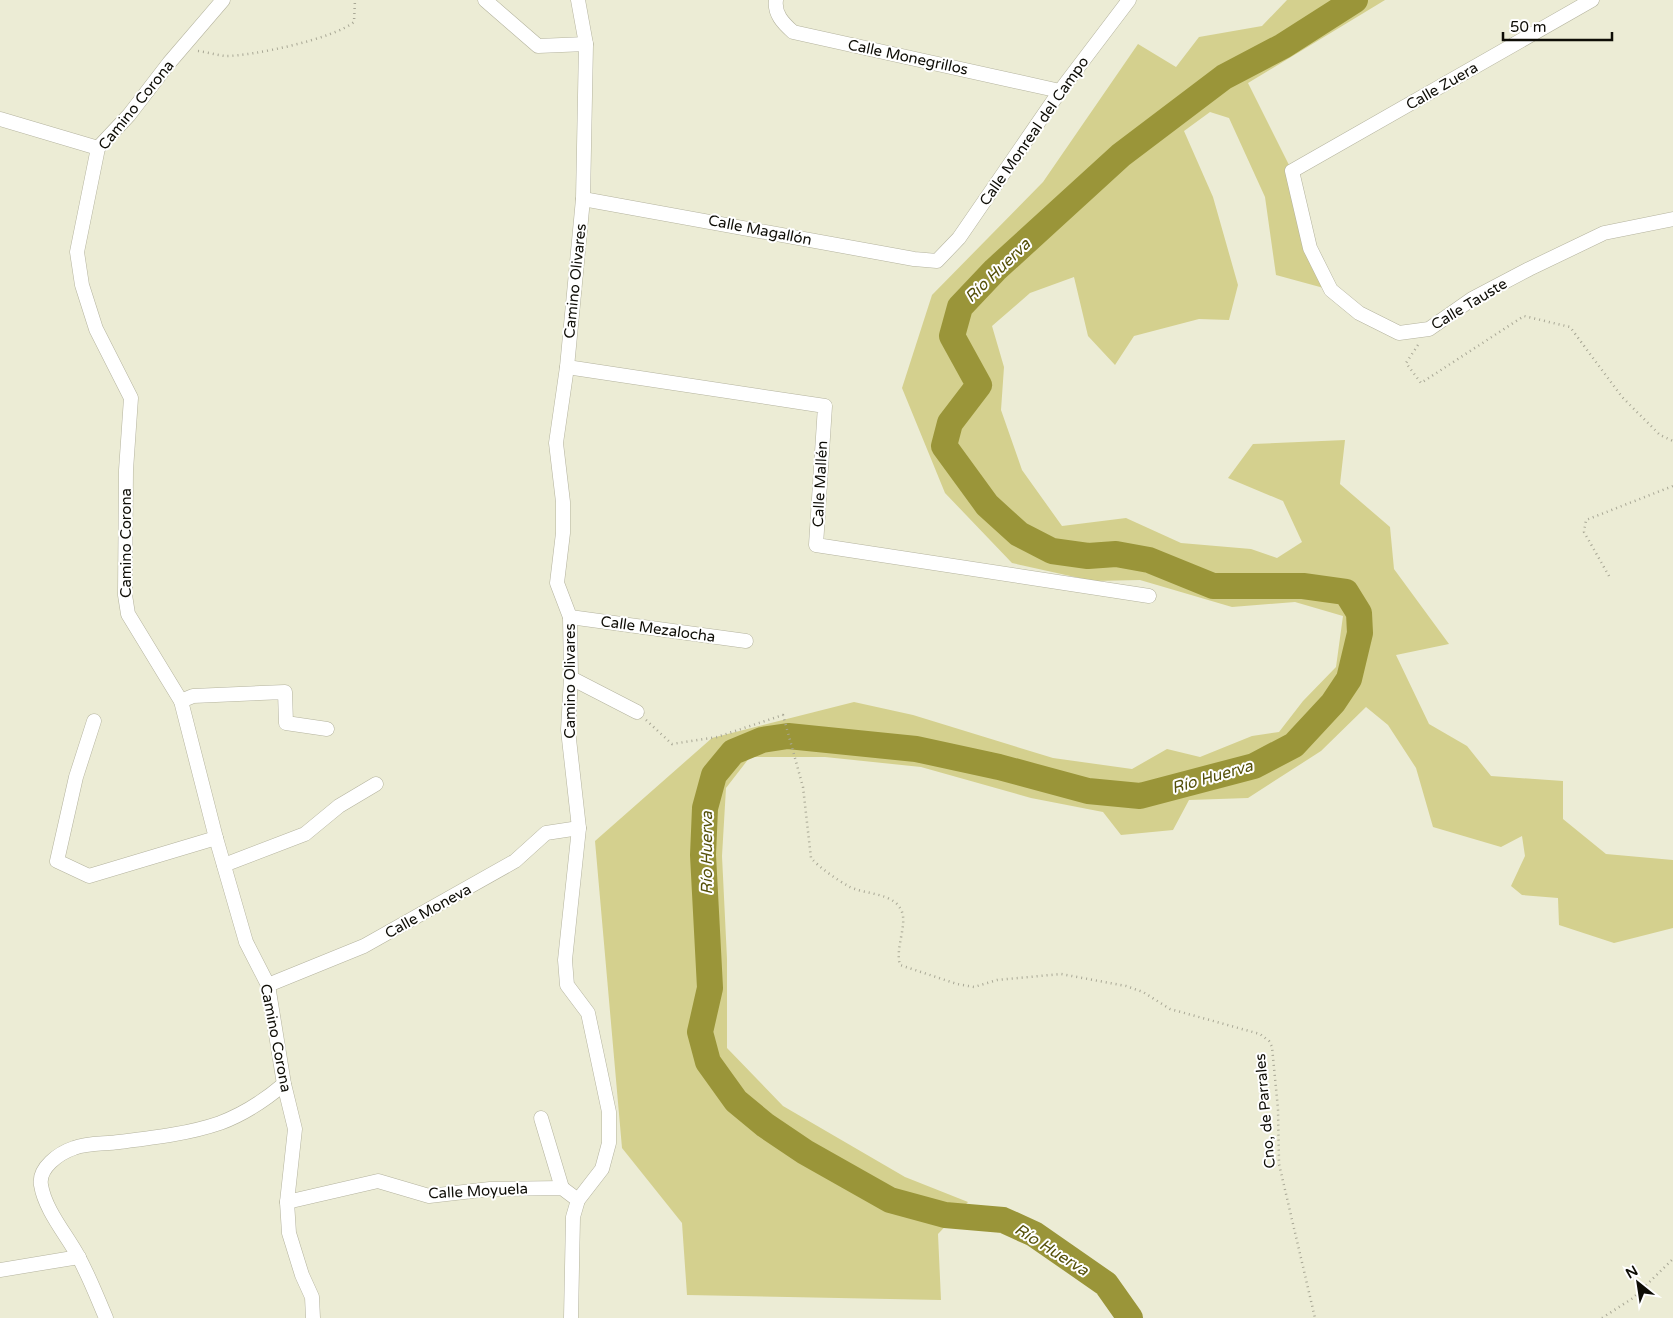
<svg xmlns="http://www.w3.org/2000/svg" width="1673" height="1318" font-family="'Varela Round',sans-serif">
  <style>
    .green { fill: #d4d08e }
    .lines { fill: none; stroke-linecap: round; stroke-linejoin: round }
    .river { stroke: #9a9539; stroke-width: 26 }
    .street-casing { stroke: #b4b39e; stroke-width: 15 }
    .path { stroke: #a8a795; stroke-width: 2.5; stroke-dasharray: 1 4; stroke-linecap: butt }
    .street { stroke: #fff; stroke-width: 14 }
    .labels { text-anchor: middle; stroke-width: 4; stroke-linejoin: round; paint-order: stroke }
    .street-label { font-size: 15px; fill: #0e0d06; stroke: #fff }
    .water-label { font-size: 16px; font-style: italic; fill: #555009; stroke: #fff }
  </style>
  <rect width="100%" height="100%" fill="#ececd5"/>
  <polygon class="green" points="1287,0 1385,0 1248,83 1292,171 1310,248 1331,290 1276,275 1265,197 1229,118 1210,112 1184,131 1213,197 1238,285 1229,320 1199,319 1134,336 1115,365 1088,336 1074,277 1030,293 992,326 1004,367 1001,410 1022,470 1062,526 1126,518 1181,543 1251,549 1277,558 1302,542 1283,501 1228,478 1253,444 1345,440 1340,484 1390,527 1394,569 1449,644 1396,655 1429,724 1467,746 1491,776 1563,781 1563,819 1606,854 1673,860 1673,928 1614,943 1559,925 1558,898 1522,895 1511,886 1525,856 1522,836 1501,847 1433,827 1416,768 1388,725 1366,707 1321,751 1248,798 1189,800 1173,830 1121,835 1103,812 1031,798 921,767 825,757 750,757 726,788 722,856 727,959 727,1048 783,1106 905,1177 968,1202 938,1234 941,1300 687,1295 682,1223 622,1148 595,841 712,738 854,702 913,715 1053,758 1132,769 1167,749 1200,757 1252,736 1279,732 1303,701 1336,667 1343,616 1295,602 1232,607 1140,580 1093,581 1012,563 945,493 902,388 932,295 1043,182 1138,44 1176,67 1199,37 1262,26"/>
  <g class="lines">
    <polyline class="river" points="1130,1318 1106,1284 1034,1234 1003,1220 945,1215 890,1200 805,1152 765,1125 736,1101 708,1062 700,1032 710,988 703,855 705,808 714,775 733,752 762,740 788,736 916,749 999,767 1088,791 1140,796 1254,766 1294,745 1333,703 1349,679 1360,633 1359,613 1346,592 1303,586 1213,586 1149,560 1116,554 1088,556 1052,551 1019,534 987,505 944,446 950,423 979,385 952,336 960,307 995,270 1121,155 1224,77 1283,46 1355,0"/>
    <defs>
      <g id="street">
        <polyline points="223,0 169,63 129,115 98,148 77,252 82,285 96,329 131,398 126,470 125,595 128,614 181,701 216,838 246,942 268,985 284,1084 295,1129 287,1202 289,1233 302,1275 312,1297 313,1318"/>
        <polyline points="485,0 538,46 586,44"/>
        <path d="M 776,0 C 774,14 783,23 793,32 L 1060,91"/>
        <polyline points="1592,0 1292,171 1310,248 1331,290 1359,313 1399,333 1429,329 1472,299 1529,269 1604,233 1673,219"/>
        <polyline points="0,119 98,148"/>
        <polyline points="583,199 914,259 937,261 959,238 1060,91 1129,0"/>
        <polyline points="567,367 825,406 816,545 1149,596"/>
        <polyline points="570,617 746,641"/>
        <polyline points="571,678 637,712"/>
        <polyline points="181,701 193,696 285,692 286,723 327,729"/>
        <polyline points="94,721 76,777 57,861 89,876 216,838"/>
        <polyline points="224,865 305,834 339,806 376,784"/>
        <polyline points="268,985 364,946 515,861 546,833 579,828"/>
        <polyline points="541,1118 562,1188"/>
        <polyline points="287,1202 378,1181 429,1196 490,1189 562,1188 578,1200"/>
        <polyline points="0,1270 79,1257"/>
        <path d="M 106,1318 C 97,1297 89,1276 78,1256 C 66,1234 45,1210 41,1185 C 38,1168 59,1153 74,1148 C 87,1143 105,1144 119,1142 C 152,1138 188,1134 220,1123 C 244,1114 264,1101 284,1084"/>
        <polyline points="571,1318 573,1217 578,1200 602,1169 609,1143 609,1112 588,1013 567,985 565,960 579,828 568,730 571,678 570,617 557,583 563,533 563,502 556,443 567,367 583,199 586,44 578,0"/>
      </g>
    </defs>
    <use href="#street" class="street-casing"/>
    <g class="path">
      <path d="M 198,51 C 207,52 216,55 225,56 C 253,56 333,39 354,22 L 355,0"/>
      <polyline points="1418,345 1406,363 1421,383 1524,316 1570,327 1622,397 1660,435 1673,441"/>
      <polyline points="1609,576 1584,532 1586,520 1673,486"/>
      <path d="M 646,720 L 672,744 L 717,737 L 783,715 L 803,787 L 811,858 C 820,868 836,879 848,886 C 864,895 895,892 902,912 C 907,926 895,948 900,965 L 957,984 L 974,987 L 997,980 L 1061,974 L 1126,986 L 1143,992 L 1170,1009 L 1260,1034 L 1269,1041 L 1272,1047 L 1278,1109 L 1279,1164 L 1315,1318"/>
      <polyline points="1602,1318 1633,1298 1673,1259"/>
    </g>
    <use href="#street" class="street"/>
  </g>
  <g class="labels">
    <g class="street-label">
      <text transform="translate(908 57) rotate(12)" y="5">Calle Monegrillos</text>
      <text transform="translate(1442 86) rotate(-30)" y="5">Calle Zuera</text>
      <text transform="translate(136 105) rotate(-51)" y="5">Camino Corona</text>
      <text transform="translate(1034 131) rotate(-55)" y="5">Calle Monreal del Campo</text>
      <text transform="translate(760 230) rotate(11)" y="5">Calle Magallón</text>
      <text transform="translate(575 281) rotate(-84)" y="5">Camino Olivares</text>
      <text transform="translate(1469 304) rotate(-31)" y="5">Calle Tauste</text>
      <text transform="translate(820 484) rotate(-87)" y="5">Calle Mallén</text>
      <text transform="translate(126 543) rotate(-90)" y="5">Camino Corona</text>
      <text transform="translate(658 629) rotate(8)" y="5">Calle Mezalocha</text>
      <text transform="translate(570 681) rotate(-90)" y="5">Camino Olivares</text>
      <text transform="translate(428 911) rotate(-29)" y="5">Calle Moneva</text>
      <text transform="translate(276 1038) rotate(79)" y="5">Camino Corona</text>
      <text transform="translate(1265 1111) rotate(-95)" y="5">Cno, de Parrales</text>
      <text transform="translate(478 1191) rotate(-3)" y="5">Calle Moyuela</text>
    </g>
    <g class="water-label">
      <text transform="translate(997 270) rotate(-44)" y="6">Río Huerva</text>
      <text transform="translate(1212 776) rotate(-16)" y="6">Río Huerva</text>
      <text transform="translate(706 853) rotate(-90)" y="6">Río Huerva</text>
      <text transform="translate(1052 1249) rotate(32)" y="6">Río Huerva</text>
    </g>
  </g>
  <g transform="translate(1638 1283) rotate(330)" stroke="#ffffff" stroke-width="4" paint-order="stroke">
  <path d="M0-4L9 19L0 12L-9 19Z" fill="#0e0d06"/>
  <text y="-8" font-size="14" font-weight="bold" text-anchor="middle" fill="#0e0d06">N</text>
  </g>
  <path d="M1503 32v8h109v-8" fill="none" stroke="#0e0d06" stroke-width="2.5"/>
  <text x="1510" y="32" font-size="15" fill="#0e0d06" stroke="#ffffff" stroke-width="4" paint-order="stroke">50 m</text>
</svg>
